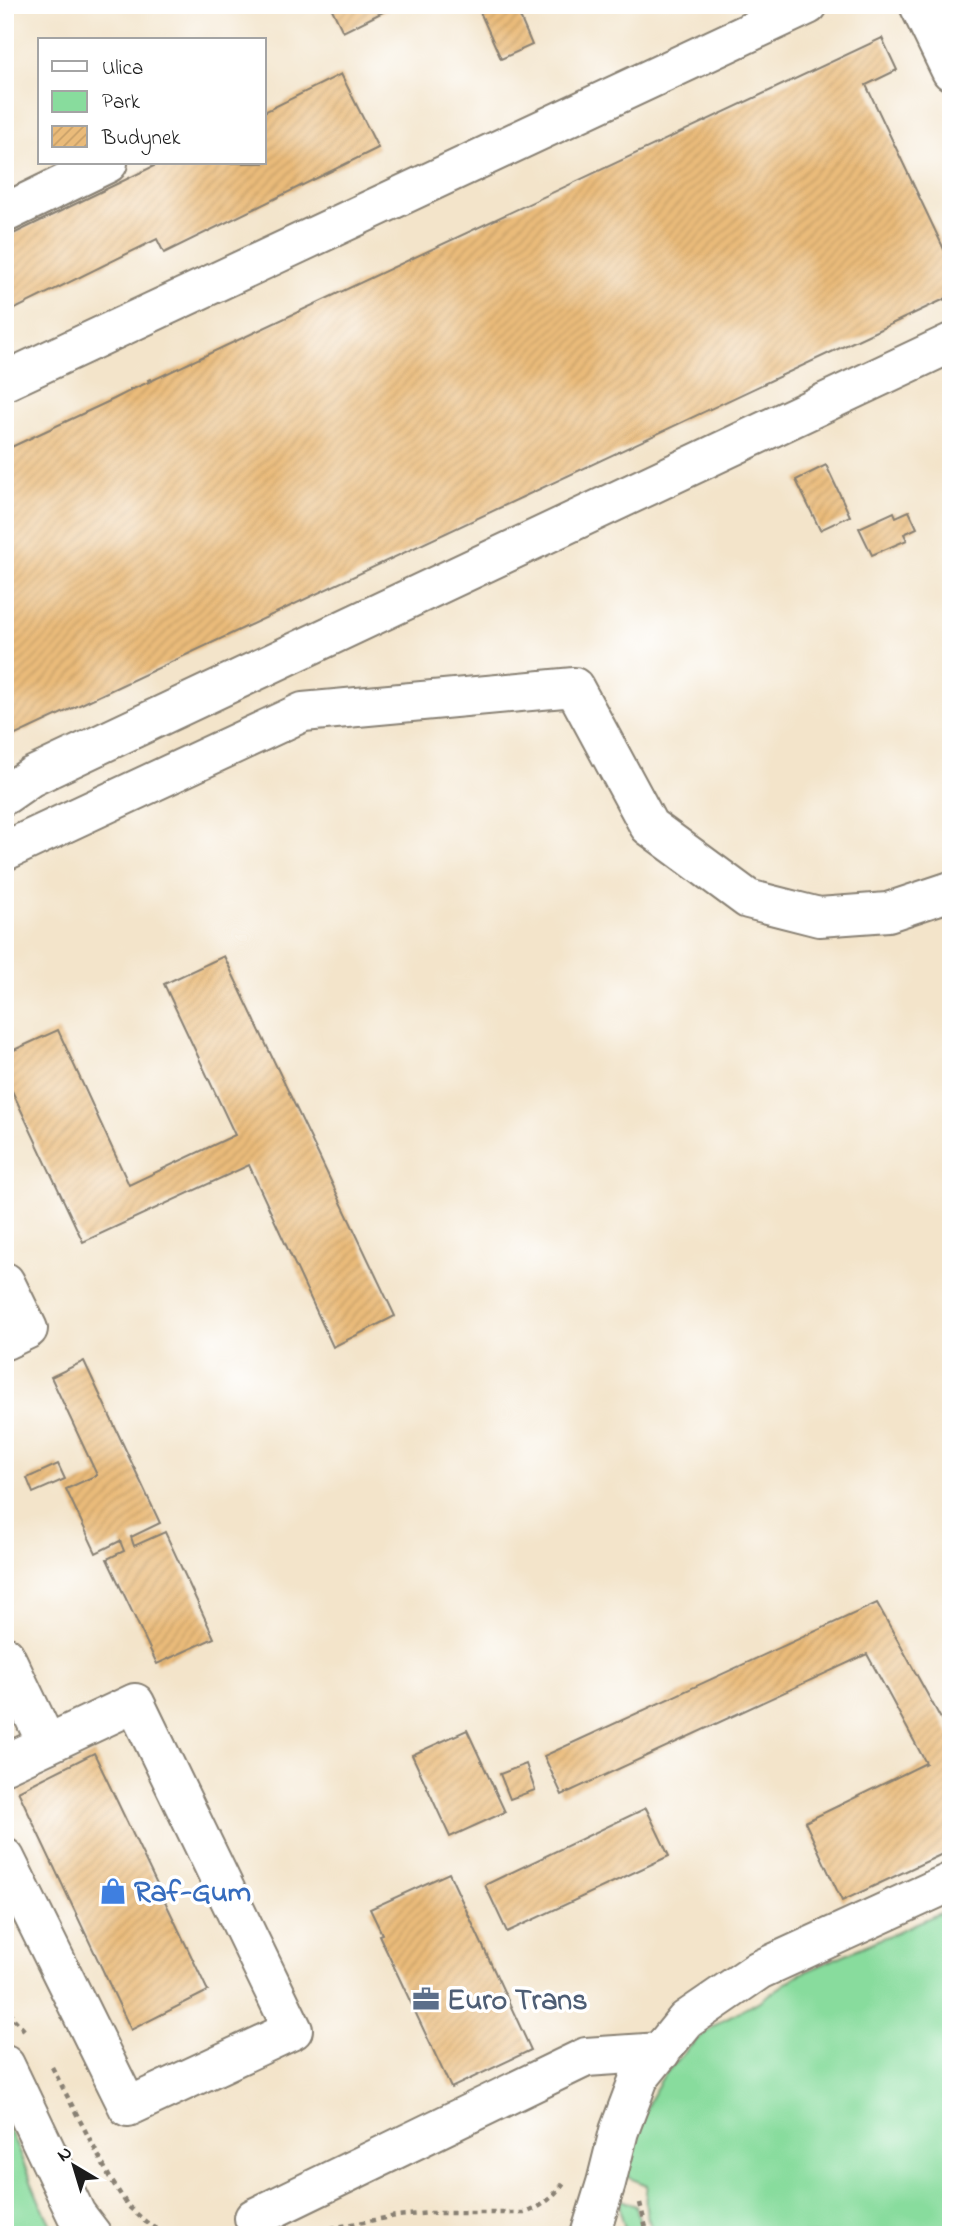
<svg xmlns="http://www.w3.org/2000/svg" width="956" height="2240" font-family="'Indie Flower',sans-serif">
  <style>
    .green { fill: #88dc9d; stroke: #527c5c; stroke-width: 2 }
    .building { fill: url(#building-hatch) }
    .lines { fill: none; stroke-linecap: round; stroke-linejoin: round }
    .minor-casing { stroke: #888073; stroke-width: 42 }
    .path { stroke: #888073; stroke-width: 4.5; stroke-dasharray: 5 5; stroke-linecap: butt }
    .minor { stroke: #fff; stroke-width: 38 }
    .labels { text-anchor: middle; stroke-width: 7; stroke-linejoin: round; paint-order: stroke }
    .shop-label { font-size: 30px; font-weight: bold; fill: #366cbe; stroke: #fff; text-anchor: start }
    .service-label { font-size: 30px; font-weight: bold; fill: #4e5e75; stroke: #fff; text-anchor: start }
  </style>
  <defs>
    <pattern id="building-hatch" width="6" height="6" patternUnits="userSpaceOnUse" patternTransform="scale(1.75)"><rect width="6" height="6" fill="#eabb7a"/><path d="M-1 1l2-2M0 6l6-6M5 7l2-2" fill="none" stroke="#c8a069"/></pattern>
  </defs>
  <rect width="100%" height="100%" fill="#fff"/>
  <filter id="ink" filterUnits="userSpaceOnUse"><feTurbulence type="fractalNoise" baseFrequency=".0143" numOctaves="2"/><feDisplacementMap in="SourceGraphic" scale="14" xChannelSelector="R" yChannelSelector="G"/><feConvolveMatrix kernelMatrix="1 2 1 2 8 2 1 2 1" color-interpolation-filters="sRGB"/></filter>
  <filter id="wash" filterUnits="userSpaceOnUse"><feTurbulence type="fractalNoise" baseFrequency=".00686" numOctaves="4" result="noise"/><feDisplacementMap in="SourceGraphic" scale="28" xChannelSelector="R" yChannelSelector="G"/><feGaussianBlur stdDeviation="1.57" result="paint"/><feColorMatrix in="noise" values="0 0 0 0 0 0 0 0 0 0 0 0 0 0 0 0 0 1.4 0 .05"/><feComposite in="paint" operator="in"/></filter>
  <g filter="url(#wash)">
    <rect width="100%" height="100%" fill="#f3e4ca"/>
    <g class="green">
      <path d="M 951,1908 L 951,2235 L 658,2235 C 645,2222 644,2202 647,2185 L 622,2175 L 650,2099 L 664,2075 L 697,2039 L 724,2019 L 760,2001 L 798,1975 Z"/>
      <polygon points="5,2119 40,2203 56,2235 5,2235"/>
      <polygon points="619,2199 636,2206 640,2224 646,2235 627,2235 620,2211"/>
    </g>
    <g id="blocks">
      <g class="building">
        <polygon points="330,5 397,5 343,32"/>
        <polygon points="495,5 515,5 532,45 501,59 480,12"/>
        <polygon points="882,38 897,70 866,85 951,264 951,296 5,740 5,450 114,399 130,391 130,389 133,389 149,382 148,380 150,379 151,381"/>
        <polygon points="341,74 378,148 164,253 157,239 5,314 5,238 160,163 264,163 264,112"/>
        <polygon points="826,465 850,516 820,530 796,480"/>
        <polygon points="909,511 917,528 904,534 907,540 872,555 859,528 894,512 896,517"/>
        <polygon points="224,956 395,1316 333,1347 249,1165 83,1242 5,1076 5,1054 58,1030 129,1185 235,1135 164,984"/>
        <polygon points="84,1361 160,1523 131,1537 134,1546 165,1532 214,1638 157,1664 107,1559 124,1551 120,1541 96,1553 66,1489 97,1475 51,1377"/>
        <polygon points="58,1464 65,1479 33,1493 27,1478"/>
        <polygon points="877,1603 951,1737 951,1850 842,1901 805,1822 926,1763 867,1654 562,1795 544,1756"/>
        <polygon points="467,1730 505,1812 450,1837 412,1755"/>
        <polygon points="94,1753 208,1991 131,2030 18,1791"/>
        <polygon points="526,1764 535,1790 510,1799 500,1774"/>
        <polygon points="646,1808 669,1856 507,1932 485,1885"/>
        <polygon points="449,1873 531,2050 451,2088 379,1935 382,1934 370,1909"/>
      </g>
    </g>
  </g>
  <g filter="url(#ink)">
    <use href="#blocks" fill-opacity="0" stroke="#888073" stroke-width="2"/>
    <g class="lines">
      <defs>
        <g id="minor">
          <polyline points="919,5 951,71"/>
          <polyline points="5,213 108,163"/>
          <polyline points="5,381 808,5"/>
          <polyline points="5,795 31,777 951,343"/>
          <polyline points="5,851 303,712 574,687 649,826 748,899 819,917 888,912 951,891"/>
          <polyline points="5,1282 28,1329 5,1340"/>
          <polyline points="5,1656 47,1744"/>
          <polyline points="5,1764 135,1703 293,2030 128,2107 5,1858"/>
          <polyline points="5,2065 76,2214 92,2235"/>
          <polyline points="254,2218 586,2057 661,2052"/>
          <polyline points="590,2235 606,2183 619,2131 639,2078 686,2020 759,1970 951,1882"/>
        </g>
      </defs>
      <use href="#minor" class="minor-casing"/>
      <g class="path">
        <polyline points="5,2001 14,2019 26,2032"/>
        <polyline points="52,2067 110,2178 128,2206 146,2222 169,2235"/>
        <polyline points="640,2203 646,2228 652,2235"/>
        <path d="M 321,2230 L 396,2216 L 431,2213 L 524,2213 C 543,2207 553,2197 565,2181"/>
      </g>
      <use href="#minor" class="minor"/>
    </g>
  </g>
  <defs>
    <symbol id="shop-bare" viewBox="-9 -9 18 18"><path d="M-5-2.5h2.3a2.7 3.5 0 0 1 5.4 0H5L5.5 6h-11ZM-1.5-2.5h3a1.5 2.3 0 0 0-3 0Z" fill="#3f7fe0" stroke="#fff" stroke-width="2.5" paint-order="stroke"/></symbol>
    <symbol id="office-bare" viewBox="-9 -9 18 18"><path d="M-6-3h4V-5.5h4V-3h4V5H-6ZM-1-4.5V-3h2v-1.5ZM-6 0V1H6V0Z" fill="#5c6f8a" stroke="#fff" stroke-width="2.5" paint-order="stroke"/></symbol>
  </defs>
  <g fill-rule="evenodd">
    <use href="#shop-bare" x="94" y="1872" width="38" height="38"/>
    <use href="#office-bare" x="407" y="1980" width="38" height="38"/>
  </g>
  <g class="labels">
    <g class="shop-label">
      <text x="134" y="1901">Raf-Gum</text>
    </g>
    <g class="service-label">
      <text x="447" y="2009">Euro Trans</text>
    </g>
  </g>
  <rect width="956" height="2240" fill="none" stroke="#fff" stroke-width="28"/>
  <rect x="38" y="38" width="228" height="126" fill="#ffffff" stroke="#a4a4a4" stroke-width="2"/>
  <rect x="52" y="61" width="35" height="10" fill="#ffffff" stroke="#a4a4a4" stroke-width="2"/>
  <text x="102" y="74" font-size="21" fill="#1c1c1c">Ulica</text>
  <rect x="52" y="91" width="35" height="21" fill="#88dc9d" stroke="#a4a4a4" stroke-width="2"/>
  <text x="102" y="108" font-size="21" fill="#1c1c1c">Park</text>
  <rect x="52" y="126" width="35" height="21" fill="url(#building-hatch)" stroke="#a4a4a4" stroke-width="2"/>
  <text x="102" y="144" font-size="21" fill="#1c1c1c">Budynek</text>
  <g transform="translate(74 2166) rotate(322)" stroke="#ffffff" stroke-width="5" paint-order="stroke">
  <path d="M0-5L12 26L0 18L-12 26Z" fill="#1c1c1c"/>
  <text y="-10" font-size="19" font-weight="bold" text-anchor="middle" fill="#1c1c1c">N</text>
  </g>
</svg>
